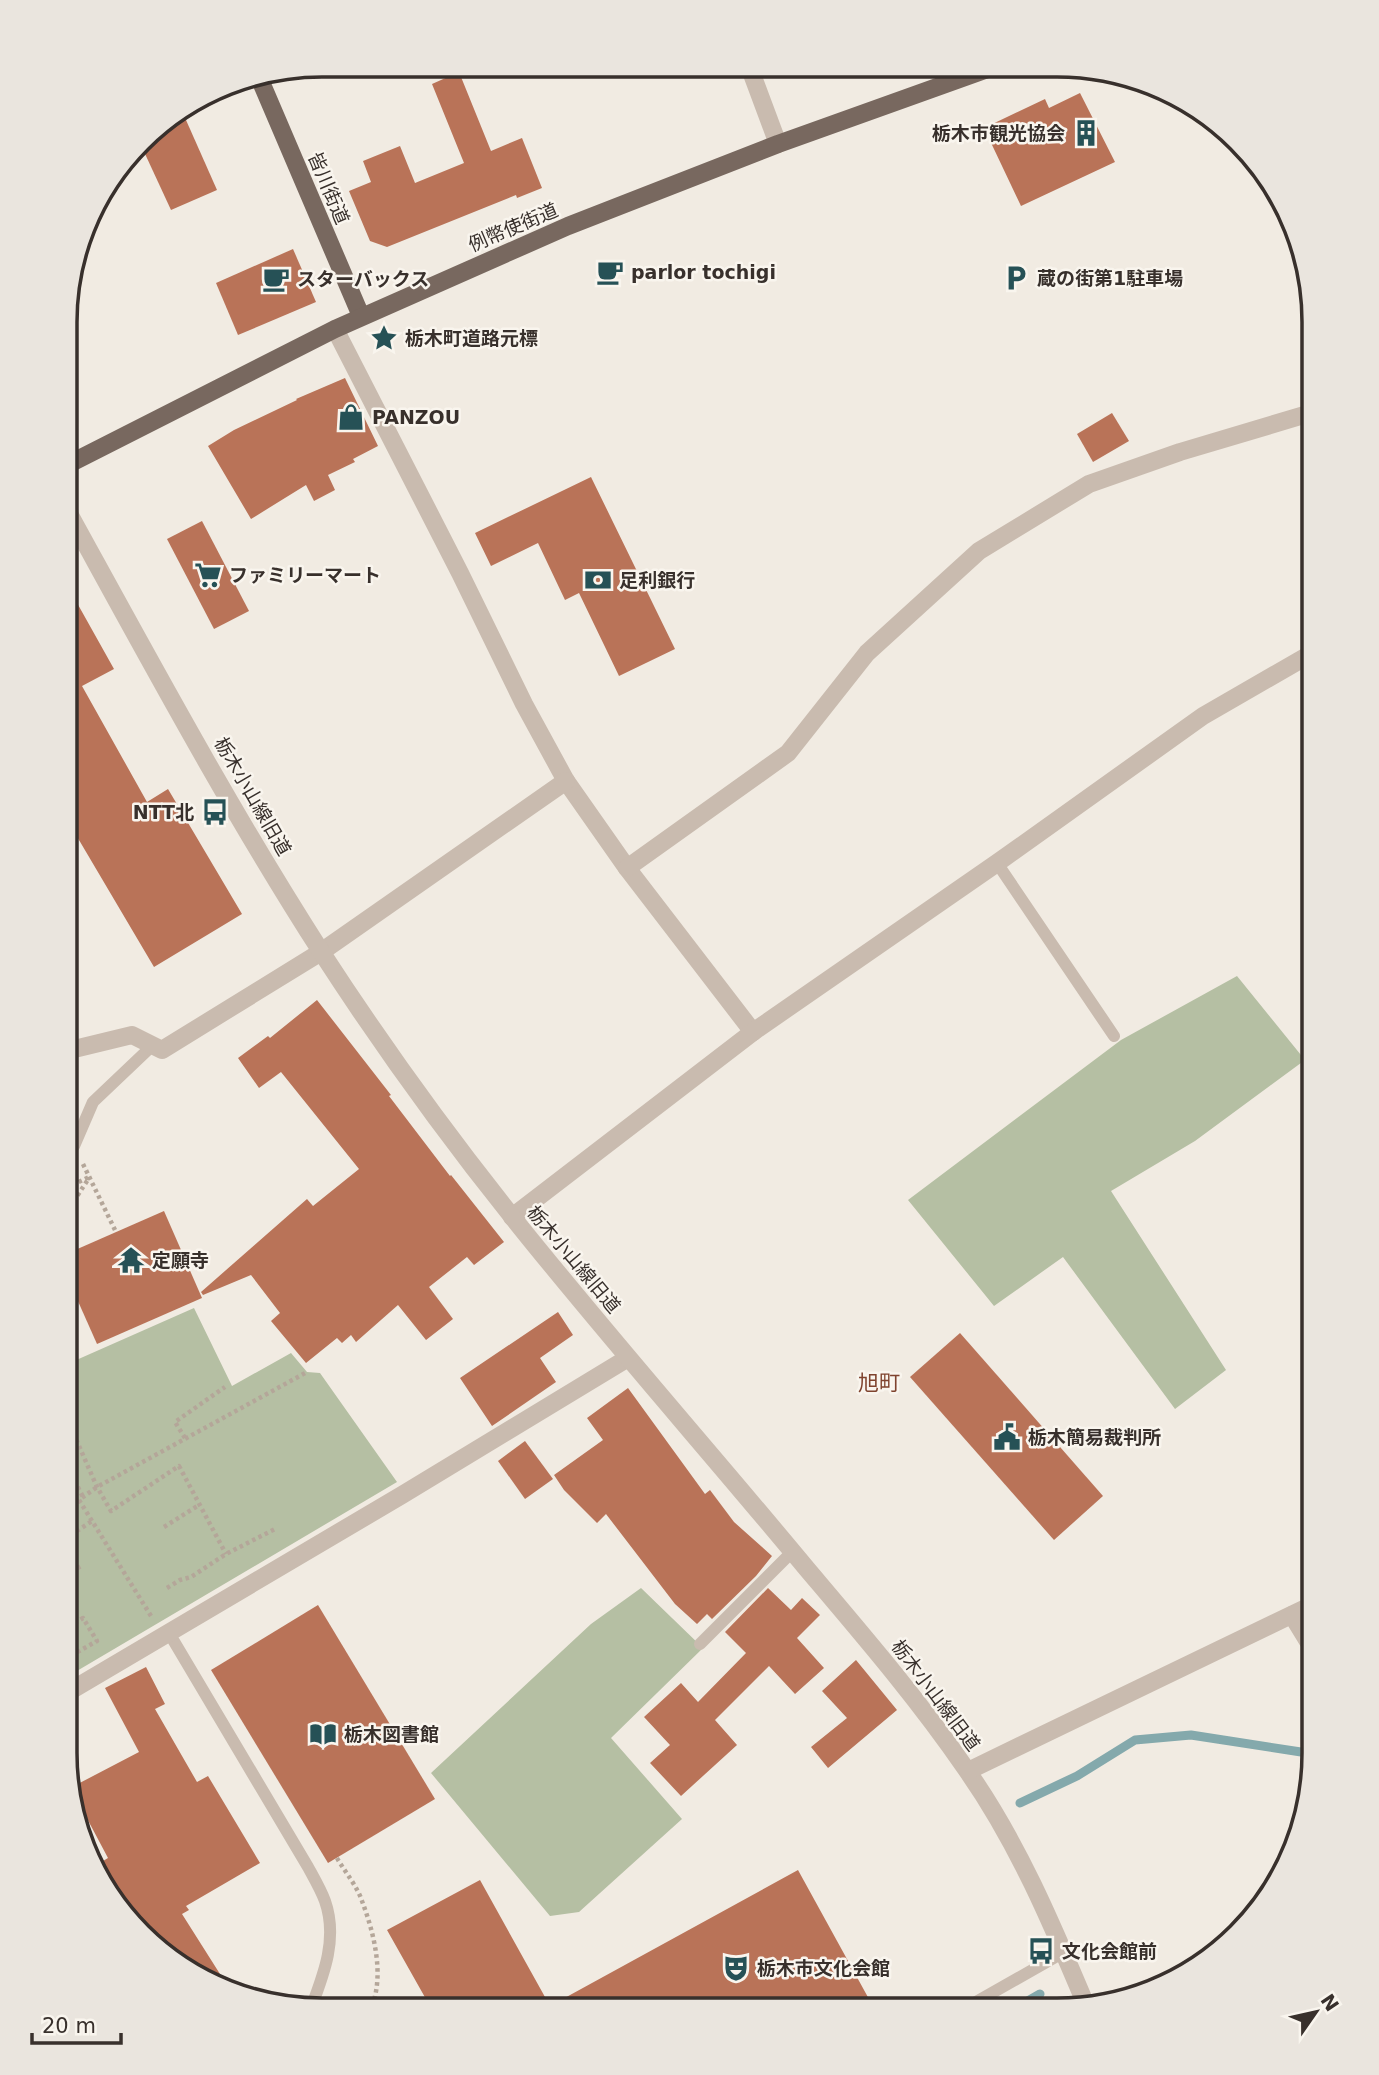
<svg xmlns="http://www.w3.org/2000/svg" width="1379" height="2075" font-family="'DejaVu Sans','Noto Sans JP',sans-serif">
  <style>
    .green { fill: #b5bfa3 }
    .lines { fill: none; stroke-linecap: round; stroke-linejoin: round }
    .stream { stroke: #84a9ac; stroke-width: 9 }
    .building { fill: #b97358 }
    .path { stroke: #b4a699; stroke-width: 4.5; stroke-dasharray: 3.5 3.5; stroke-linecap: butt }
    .service { stroke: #c9bbaf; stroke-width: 12 }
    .minor { stroke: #c9bbaf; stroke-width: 18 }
    .tertiary { stroke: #c9bbaf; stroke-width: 18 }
    .primary { stroke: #78685f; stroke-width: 18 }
    .labels { text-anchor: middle; stroke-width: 5; stroke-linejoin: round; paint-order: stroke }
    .poi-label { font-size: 19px; font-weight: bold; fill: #38302c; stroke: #f9f5ee; text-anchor: start }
    .street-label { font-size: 19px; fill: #38302c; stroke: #f9f5ee }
    .neighbourhood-label { font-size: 21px; fill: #7f432e; stroke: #f9f5ee }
    .rim { fill: none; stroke: #38302c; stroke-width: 3.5 }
  </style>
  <rect width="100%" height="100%" fill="#f1ebe2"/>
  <g class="green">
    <polygon points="1237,976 1305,1060 1195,1141 1111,1191 1226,1370 1175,1409 1063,1257 994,1306 908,1200 1121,1040"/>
    <polygon points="194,1308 232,1386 291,1353 307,1372 320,1373 397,1482 65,1678 65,1365"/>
    <polygon points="641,1588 703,1648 611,1738 682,1819 579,1912 550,1916 431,1773 591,1624"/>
  </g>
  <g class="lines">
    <g class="stream">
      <polyline points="1020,1803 1077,1776 1135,1740 1191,1735 1314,1754"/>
      <polyline points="1012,2010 1040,1994"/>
    </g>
  </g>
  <g class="building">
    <polygon points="459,72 491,151 522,138 542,188 517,198 516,195 387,247 370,241 349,191 371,182 363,161 400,146 415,183 464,163 432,84"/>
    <polygon points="1080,93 1115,162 1021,206 984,128 1045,99 1049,108"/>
    <polygon points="182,111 217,190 171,210 140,143 153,128"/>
    <polygon points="293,249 316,302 238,335 216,283"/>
    <polygon points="345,378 378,446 353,459 355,462 328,475 335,490 314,501 306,485 251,519 208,446 234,430 297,400 296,399"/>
    <polygon points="1112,413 1129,441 1093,462 1077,434"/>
    <polygon points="591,477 675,649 619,676 579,593 565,600 538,543 491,566 475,533"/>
    <polygon points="202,521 249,611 214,629 167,539"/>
    <polygon points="67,585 114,669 82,686 147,802 168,789 242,914 154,967 66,818"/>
    <polygon points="317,1000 391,1095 389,1096 450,1176 451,1175 504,1242 474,1265 467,1257 429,1287 453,1319 426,1340 398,1305 356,1342 351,1335 342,1343 337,1338 306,1363 271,1321 280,1313 251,1275 203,1295 201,1292 307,1199 313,1206 359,1169 281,1072 259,1088 238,1058 268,1036 270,1038"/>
    <polygon points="164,1211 202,1298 97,1344 65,1272 66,1254"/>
    <polygon points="558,1312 573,1335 540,1358 556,1382 492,1426 460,1378"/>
    <polygon points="960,1333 1103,1496 1054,1540 910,1377"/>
    <polygon points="628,1388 705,1494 710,1490 734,1522 772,1556 756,1576 712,1619 707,1614 697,1624 675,1604 606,1514 597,1523 564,1490 554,1475 603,1440 587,1418"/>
    <polygon points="525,1441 553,1479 525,1499 498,1461"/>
    <polygon points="768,1588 791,1610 802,1598 820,1615 797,1638 824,1668 795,1694 769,1666 715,1720 737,1745 681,1796 650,1763 670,1745 644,1717 681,1683 698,1702 746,1653 725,1632"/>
    <polygon points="318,1605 435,1799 328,1863 211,1670"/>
    <polygon points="856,1660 897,1710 828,1768 811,1747 847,1718 822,1691"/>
    <polygon points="146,1667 165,1704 155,1709 197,1782 208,1776 260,1863 186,1906 189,1910 182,1914 232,1993 224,1991 166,1957 136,1912 128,1917 113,1891 109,1893 93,1867 108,1858 73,1792 72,1787 139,1752 105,1688"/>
    <polygon points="798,1870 875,2010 431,2008 387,1930 480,1880 550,2006"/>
  </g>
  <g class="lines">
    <g class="path">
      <polyline points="83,1164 115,1230"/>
      <polyline points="66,1188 89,1177"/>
      <polyline points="66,1213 89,1178"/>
      <polyline points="65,1414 97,1487 111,1511 179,1466 226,1554"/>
      <polyline points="185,1438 175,1422 225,1387"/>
      <polyline points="65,1462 83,1497"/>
      <polyline points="79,1500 151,1616"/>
      <polyline points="65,1510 97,1487 307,1372"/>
      <polyline points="164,1527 199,1505"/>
      <polyline points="65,1539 92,1521"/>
      <polyline points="65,1575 83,1565"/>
      <polyline points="167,1588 180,1580 191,1577 226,1554 275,1529"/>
      <polyline points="65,1659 97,1641 83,1618 65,1629"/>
      <path d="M 337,1858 C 345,1872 357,1886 362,1901 C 374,1933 385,1976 371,2008"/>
    </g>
    <g class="service">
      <polyline points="997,863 1114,1036"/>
      <polyline points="74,1146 93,1102 153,1045"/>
      <path d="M 169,1633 L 308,1867 C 314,1878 321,1890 325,1901 C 338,1938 324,1974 311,2008"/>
      <polyline points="700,1644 793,1551"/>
      <polyline points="962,2010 1064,1952"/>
    </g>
    <g class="minor">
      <polyline points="749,66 778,144"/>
      <polyline points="335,329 460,573 524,704 566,781 627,868 753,1032"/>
      <polyline points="627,868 788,753 867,653 979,551 1089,484 1180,452 1314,412"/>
      <polyline points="66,1051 132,1035 162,1050 321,952 566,781"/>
      <polyline points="512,1217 753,1032 997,863 1203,716 1314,652"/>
      <polyline points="1292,1615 1314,1651"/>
      <polyline points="65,1694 402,1495 628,1358"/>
    </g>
    <g class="tertiary">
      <path d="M 67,510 C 149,659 230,810 322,953 C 381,1044 446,1134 514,1219 C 609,1338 710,1452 807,1569 C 862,1634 918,1699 966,1769 C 1017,1841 1052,1924 1086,2005"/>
      <polyline points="968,1771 1314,1604"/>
    </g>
    <g class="primary">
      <polyline points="258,75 361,316"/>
      <polyline points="67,465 335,329 568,226 778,144 993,67"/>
    </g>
  </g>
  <defs>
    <symbol id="building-bare" viewBox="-9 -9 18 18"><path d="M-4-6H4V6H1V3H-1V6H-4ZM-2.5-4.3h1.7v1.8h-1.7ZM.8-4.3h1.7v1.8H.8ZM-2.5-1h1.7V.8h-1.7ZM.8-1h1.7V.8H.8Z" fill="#265156" stroke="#f9f5ee" stroke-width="2.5" paint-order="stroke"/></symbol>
    <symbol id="cafe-bare" viewBox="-9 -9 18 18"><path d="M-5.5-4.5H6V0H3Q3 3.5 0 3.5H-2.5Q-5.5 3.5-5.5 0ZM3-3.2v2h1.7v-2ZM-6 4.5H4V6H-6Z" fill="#265156" stroke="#f9f5ee" stroke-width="2.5" paint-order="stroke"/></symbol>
    <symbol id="parking-bare" viewBox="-9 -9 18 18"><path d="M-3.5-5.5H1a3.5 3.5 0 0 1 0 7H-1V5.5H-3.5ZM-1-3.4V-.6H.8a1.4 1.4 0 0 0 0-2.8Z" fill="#265156" stroke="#f9f5ee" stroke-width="2.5" paint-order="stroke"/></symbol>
    <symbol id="sight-bare" viewBox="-9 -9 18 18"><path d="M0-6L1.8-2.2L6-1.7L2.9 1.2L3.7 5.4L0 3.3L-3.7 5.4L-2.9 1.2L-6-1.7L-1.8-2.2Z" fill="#265156" stroke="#f9f5ee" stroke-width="2.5" paint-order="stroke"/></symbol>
    <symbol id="shop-bare" viewBox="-9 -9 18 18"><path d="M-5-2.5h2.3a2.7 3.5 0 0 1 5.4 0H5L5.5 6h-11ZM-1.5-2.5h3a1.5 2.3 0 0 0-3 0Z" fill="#265156" stroke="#f9f5ee" stroke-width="2.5" paint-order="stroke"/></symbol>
    <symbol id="supermarket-bare" viewBox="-9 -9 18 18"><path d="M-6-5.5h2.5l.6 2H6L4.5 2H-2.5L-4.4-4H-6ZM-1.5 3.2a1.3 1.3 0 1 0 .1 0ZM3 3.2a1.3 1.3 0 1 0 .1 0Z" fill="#265156" stroke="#f9f5ee" stroke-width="2.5" paint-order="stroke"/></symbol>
    <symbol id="bank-bare" viewBox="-9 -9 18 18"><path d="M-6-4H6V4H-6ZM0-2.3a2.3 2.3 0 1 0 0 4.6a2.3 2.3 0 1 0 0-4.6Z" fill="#265156" stroke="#f9f5ee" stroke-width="2.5" paint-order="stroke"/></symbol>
    <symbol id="bus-bare" viewBox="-9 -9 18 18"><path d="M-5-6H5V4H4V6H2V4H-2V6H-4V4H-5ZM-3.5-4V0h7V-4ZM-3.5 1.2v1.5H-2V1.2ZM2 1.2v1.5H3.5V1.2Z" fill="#265156" stroke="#f9f5ee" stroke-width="2.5" paint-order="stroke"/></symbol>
    <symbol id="temple-bare" viewBox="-9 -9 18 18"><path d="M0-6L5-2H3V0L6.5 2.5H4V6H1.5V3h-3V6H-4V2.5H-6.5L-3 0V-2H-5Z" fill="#265156" stroke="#f9f5ee" stroke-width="2.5" paint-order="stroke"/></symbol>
    <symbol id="civic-bare" viewBox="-9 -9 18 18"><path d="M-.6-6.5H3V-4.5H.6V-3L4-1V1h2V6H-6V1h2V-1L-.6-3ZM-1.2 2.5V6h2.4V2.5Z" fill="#265156" stroke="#f9f5ee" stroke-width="2.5" paint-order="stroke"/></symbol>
    <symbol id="library-bare" viewBox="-9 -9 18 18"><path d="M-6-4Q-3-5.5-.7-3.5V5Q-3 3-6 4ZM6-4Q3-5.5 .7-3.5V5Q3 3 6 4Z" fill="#265156" stroke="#f9f5ee" stroke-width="2.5" paint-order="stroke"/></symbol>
    <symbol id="theatre-bare" viewBox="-9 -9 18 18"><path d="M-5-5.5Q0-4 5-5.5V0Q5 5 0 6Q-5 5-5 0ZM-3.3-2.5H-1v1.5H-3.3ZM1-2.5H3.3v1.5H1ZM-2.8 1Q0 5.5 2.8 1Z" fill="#265156" stroke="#f9f5ee" stroke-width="2.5" paint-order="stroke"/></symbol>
  </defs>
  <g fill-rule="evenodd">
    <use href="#building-bare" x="1067" y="114" width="38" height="38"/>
    <use href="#cafe-bare" x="591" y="253" width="38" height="38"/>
    <use href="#parking-bare" x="997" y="259" width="38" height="38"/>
    <use href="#cafe-bare" x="257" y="260" width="38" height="38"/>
    <use href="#sight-bare" x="365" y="319" width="38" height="38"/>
    <use href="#shop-bare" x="332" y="398" width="38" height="38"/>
    <use href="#supermarket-bare" x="189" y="556" width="38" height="38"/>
    <use href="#bank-bare" x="579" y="561" width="38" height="38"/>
    <use href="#bus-bare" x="196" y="793" width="38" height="38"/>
    <use href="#temple-bare" x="112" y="1241" width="38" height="38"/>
    <use href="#civic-bare" x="988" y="1418" width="38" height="38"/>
    <use href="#library-bare" x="304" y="1715" width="38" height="38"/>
    <use href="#bus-bare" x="1022" y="1932" width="38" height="38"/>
    <use href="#theatre-bare" x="717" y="1949" width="38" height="38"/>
  </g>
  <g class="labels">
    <g class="poi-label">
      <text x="1065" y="140" text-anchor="end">栃木市観光協会</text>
      <text x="631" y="279">parlor tochigi</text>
      <text x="1037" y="285">蔵の街第1駐車場</text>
      <text x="297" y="286">スターバックス</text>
      <text x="405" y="345">栃木町道路元標</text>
      <text x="372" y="424">PANZOU</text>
      <text x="229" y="582">ファミリーマート</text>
      <text x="619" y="587">足利銀行</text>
      <text x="194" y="819" text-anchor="end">NTT北</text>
      <text x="152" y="1267">定願寺</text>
      <text x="1028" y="1444">栃木簡易裁判所</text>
      <text x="344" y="1741">栃木図書館</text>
      <text x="1062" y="1958">文化会館前</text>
      <text x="757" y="1975">栃木市文化会館</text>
    </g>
    <g class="street-label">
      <text transform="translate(329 188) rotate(67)" y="7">皆川街道</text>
      <text transform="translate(513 227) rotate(-23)" y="7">例幣使街道</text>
      <text transform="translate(253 796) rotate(60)" y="7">栃木小山線旧道</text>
      <text transform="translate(574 1259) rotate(50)" y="7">栃木小山線旧道</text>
      <text transform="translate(936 1695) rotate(53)" y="7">栃木小山線旧道</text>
    </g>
    <g class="neighbourhood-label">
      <text x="879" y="1390">旭町</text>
    </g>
  </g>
  <path d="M0 0H1379V2075H0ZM322 77H1057A245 245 0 0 1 1302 322V1753A245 245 0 0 1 1057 1998H322A245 245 0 0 1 77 1753V322A245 245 0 0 1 322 77Z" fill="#eae5de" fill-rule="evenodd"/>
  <path class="rim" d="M322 77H1057A245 245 0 0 1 1302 322V1753A245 245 0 0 1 1057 1998H322A245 245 0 0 1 77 1753V322A245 245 0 0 1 322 77Z"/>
  <g transform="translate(1316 2012) rotate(56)" stroke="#f9f5ee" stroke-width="5" paint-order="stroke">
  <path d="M0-5L12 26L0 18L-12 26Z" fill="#38302c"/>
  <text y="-10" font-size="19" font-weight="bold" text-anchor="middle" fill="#38302c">N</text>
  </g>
  <path d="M32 2033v10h89v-10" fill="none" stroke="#38302c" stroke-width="3.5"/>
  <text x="42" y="2033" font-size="21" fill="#38302c" stroke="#f9f5ee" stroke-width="5" paint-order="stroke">20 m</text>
</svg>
